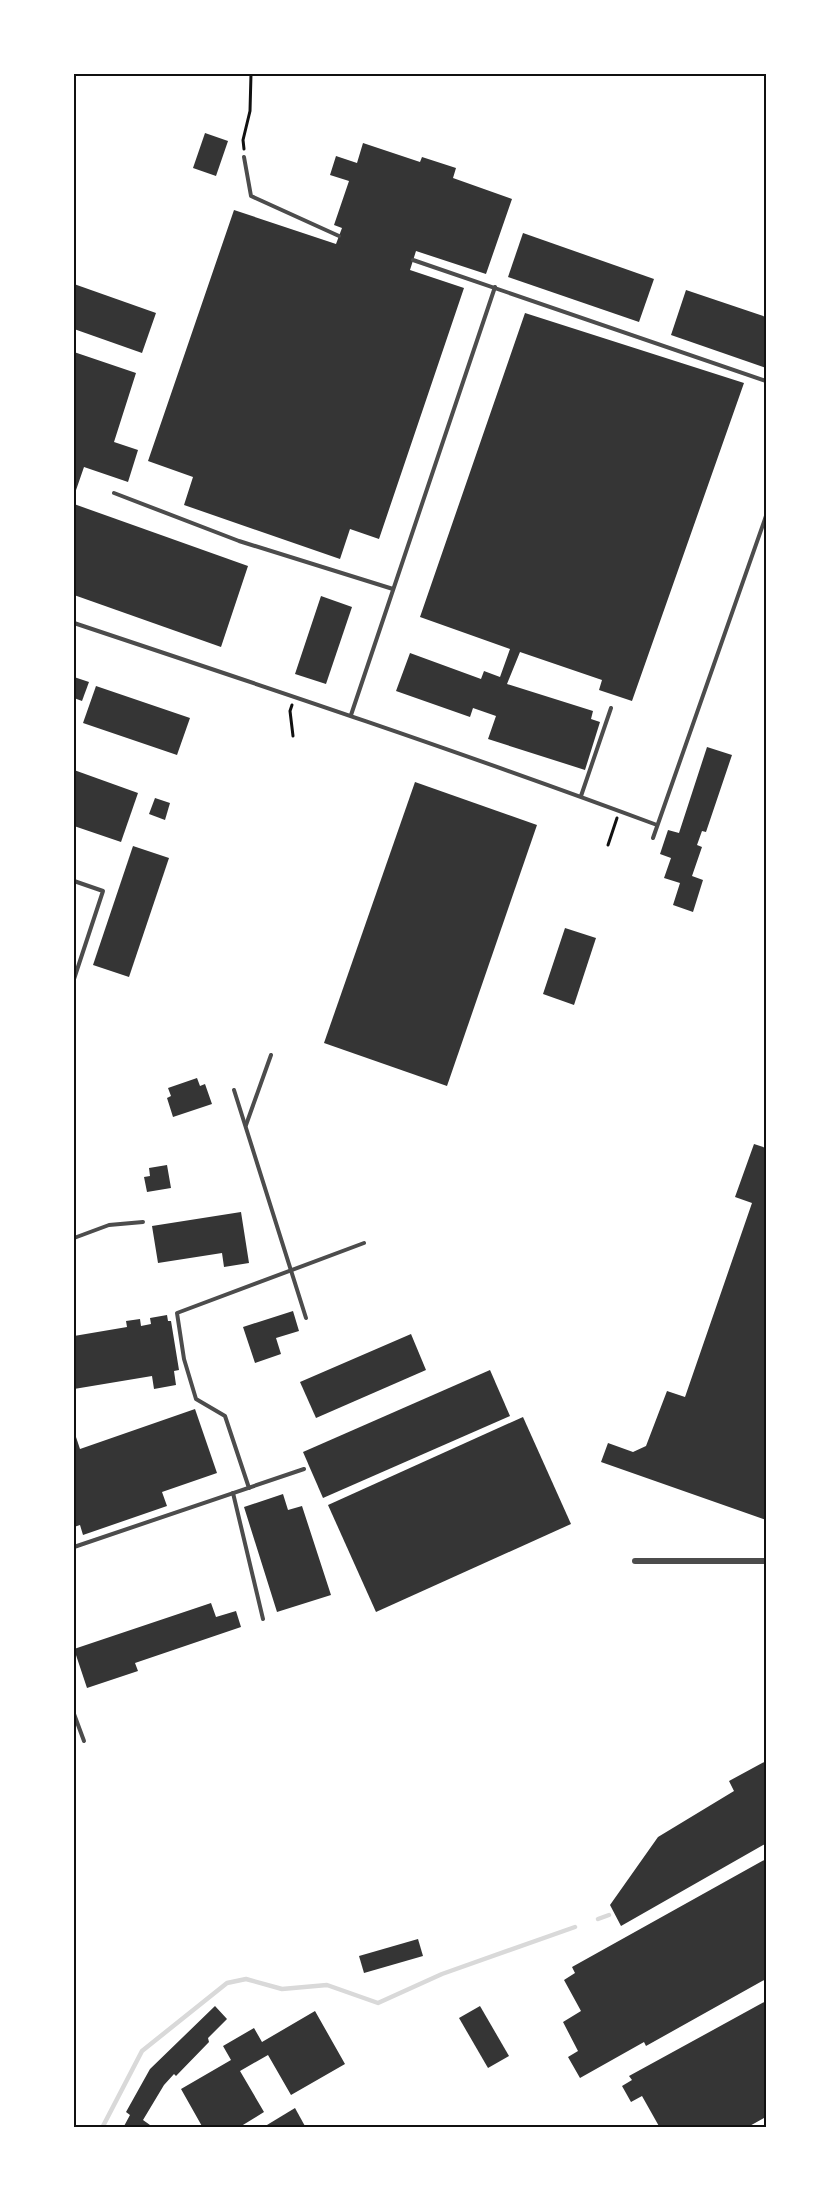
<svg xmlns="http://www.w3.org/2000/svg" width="840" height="2201" font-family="'Titillium Web',sans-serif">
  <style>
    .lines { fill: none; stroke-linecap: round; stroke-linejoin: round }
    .stream { stroke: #d9d9d9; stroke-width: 4.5 }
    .building { fill: #353535 }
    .path { stroke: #111; stroke-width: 3 }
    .service { stroke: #4c4c4c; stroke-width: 4 }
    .minor { stroke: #4c4c4c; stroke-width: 6 }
    .neatline { fill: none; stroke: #111; stroke-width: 2 }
  </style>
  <rect width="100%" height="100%" fill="#fff"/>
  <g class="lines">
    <g class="stream">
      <polyline points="598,1919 609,1915"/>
      <polyline points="102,2128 142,2051 227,1983 246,1979 282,1989 327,1985 378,2003 442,1974 575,1927"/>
    </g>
  </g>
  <g class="building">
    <polygon points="205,133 228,141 216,176 193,168"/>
    <polygon points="363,143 420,162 422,157 456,168 453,178 512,199 486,274 416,251 410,270 464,288 379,539 350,529 340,559 184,505 193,477 148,461 234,210 336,244 342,228 334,225 349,181 330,175 336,156 357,163"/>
    <polygon points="523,233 654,279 639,322 508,277"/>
    <polygon points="74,284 156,313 142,353 74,329"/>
    <polygon points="686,290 766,317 766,368 671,335"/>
    <polygon points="525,313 744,383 632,701 599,690 602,680 520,652 507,684 593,711 591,719 600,722 585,770 488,739 496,716 473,708 470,717 396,691 410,653 481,679 484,671 500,677 510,649 420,617"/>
    <polygon points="74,352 136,373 114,442 138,450 128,482 84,467 74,496"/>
    <polygon points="74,504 248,566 221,647 74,595"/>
    <polygon points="321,596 352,607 326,684 295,674"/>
    <polygon points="74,677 89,682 82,701 74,698"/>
    <polygon points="96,686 190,718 177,755 83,723"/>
    <polygon points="707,747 732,755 706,832 702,831 697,845 702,847 692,876 703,880 693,912 673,905 680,883 664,878 671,858 660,854 668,830 679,833"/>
    <polygon points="74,770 138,793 121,842 74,826"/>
    <polygon points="415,782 537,825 447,1086 324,1043"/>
    <polygon points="155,798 170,803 165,820 149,814"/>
    <polygon points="133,846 169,858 129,977 93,965"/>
    <polygon points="565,928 596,938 574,1005 543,994"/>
    <polygon points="197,1078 200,1086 205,1084 212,1104 173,1117 167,1098 171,1096 168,1088"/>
    <polygon points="754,1144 766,1148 766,1520 601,1462 608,1443 633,1452 646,1446 667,1391 685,1397 752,1203 735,1197"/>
    <polygon points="167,1165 171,1188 147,1192 144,1177 150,1176 149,1168"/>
    <polygon points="241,1212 249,1263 224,1267 222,1253 158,1263 152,1226"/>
    <polygon points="293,1311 299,1331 276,1338 281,1354 255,1363 243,1327"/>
    <polygon points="167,1315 168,1321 171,1321 179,1370 174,1371 176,1385 154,1389 152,1376 74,1389 74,1336 127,1327 126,1321 140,1319 141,1326 151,1324 150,1318"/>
    <polygon points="411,1334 426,1370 316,1418 300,1382"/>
    <polygon points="490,1370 510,1416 323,1498 303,1452"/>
    <polygon points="195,1409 217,1473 162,1492 167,1506 83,1535 80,1525 74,1527 74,1431 80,1449"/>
    <polygon points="523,1417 571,1524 376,1612 328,1505"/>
    <polygon points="283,1494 288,1510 302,1506 331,1595 277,1612 244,1507"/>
    <polygon points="211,1603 216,1617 236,1611 241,1627 135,1663 138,1671 87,1688 74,1649"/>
    <polygon points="766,1761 766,1836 764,1838 765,1844 621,1926 610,1905 658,1837 734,1791 729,1781"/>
    <polygon points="766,1859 766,1979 646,2046 644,2042 580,2078 568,2057 578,2051 563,2022 581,2011 564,1980 575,1973 572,1967"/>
    <polygon points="418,1939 423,1956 364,1973 359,1956"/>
    <polygon points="766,2001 766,2123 764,2118 746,2128 660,2128 642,2096 631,2102 622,2086 632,2080 629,2076"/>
    <polygon points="215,2006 227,2019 208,2038 209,2042 176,2076 174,2074 164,2085 143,2120 150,2125 149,2128 123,2128 130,2115 126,2112 150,2069"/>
    <polygon points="480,2006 509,2056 488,2068 459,2018"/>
    <polygon points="315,2011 345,2064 291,2095 268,2055 240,2071 264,2112 238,2128 203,2128 181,2089 231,2060 223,2046 254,2028 262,2042"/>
    <polygon points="295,2108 306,2128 262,2128"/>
  </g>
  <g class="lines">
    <g class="path">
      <polyline points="244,149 243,140 250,111 251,74"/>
      <polyline points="292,705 290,711 293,736"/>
      <polyline points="608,845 617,818"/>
    </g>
    <g class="service">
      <polyline points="244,157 251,196 339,236"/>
      <polyline points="413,260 766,381"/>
      <polyline points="114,493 239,541 393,589"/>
      <path d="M 74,623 C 269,688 464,753 657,825"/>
      <polyline points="351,715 495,287"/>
      <polyline points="581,796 611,708"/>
      <polyline points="653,838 766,516"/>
      <polyline points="74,881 103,891 74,979"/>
      <polyline points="234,1090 306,1318"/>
      <polyline points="246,1125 271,1055"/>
      <polyline points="74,1238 109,1225 143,1222"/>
      <polyline points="249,1488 225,1416 196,1399 184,1359 177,1313 364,1243"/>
      <polyline points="233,1493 263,1619"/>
      <polyline points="74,1547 304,1469"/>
      <polyline points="74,1714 84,1741"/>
    </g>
    <polyline class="minor" points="635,1561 766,1561"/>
  </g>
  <rect width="840" height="2201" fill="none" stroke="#ffffff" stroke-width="150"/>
  <rect x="75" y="75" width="690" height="2051" class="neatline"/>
</svg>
